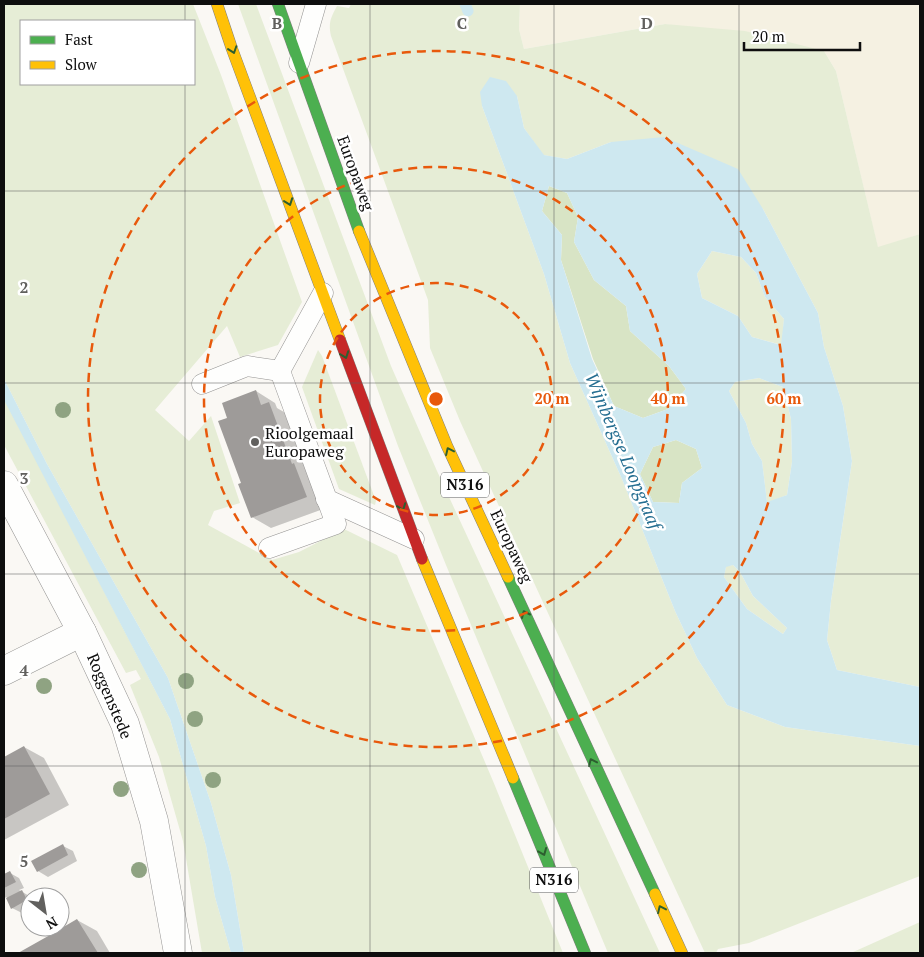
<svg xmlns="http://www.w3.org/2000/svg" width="924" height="957" font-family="'PT Serif',serif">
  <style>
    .farmland { fill: #f5f1e2 }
    .green { fill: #e6edd6; fill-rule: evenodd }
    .forest { fill: #d8e4c5 }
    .water { fill: #cee8f0; fill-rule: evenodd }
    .shadow { fill: #0003 }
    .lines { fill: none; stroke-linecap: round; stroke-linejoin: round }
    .stream { stroke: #cee8f0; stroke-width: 11 }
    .building { fill: #9e9b99 }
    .lane-casing { stroke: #949392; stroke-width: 21 }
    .street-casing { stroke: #949392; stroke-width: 29 }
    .fast-casing { stroke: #82817f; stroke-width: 12 }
    .slow-casing { stroke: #82817f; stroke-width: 12 }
    .jam-casing { stroke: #82817f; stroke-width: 12 }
    .lane { stroke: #fefefd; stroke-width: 20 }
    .street { stroke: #fefefd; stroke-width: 28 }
    .fast { stroke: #4caf50; stroke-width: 11 }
    .slow { stroke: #ffc107; stroke-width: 11 }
    .jam { stroke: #c62828; stroke-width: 11 }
    .tree { fill: #8fa382 }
    .oneway { stroke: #2d5e2f }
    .grid { fill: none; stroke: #61605e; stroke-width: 1; stroke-opacity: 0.55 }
    .ring { fill: none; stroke: #e8590c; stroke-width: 2.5; stroke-dasharray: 9 6 }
    .poi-dot { fill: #61605e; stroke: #fff; stroke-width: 2 }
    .labels { text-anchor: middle; stroke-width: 5; stroke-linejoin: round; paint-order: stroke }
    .shield { fill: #fff; stroke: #565656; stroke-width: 1 }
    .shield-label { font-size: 15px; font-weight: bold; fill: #0e0e0e }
    .street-label { font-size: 16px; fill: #0e0e0e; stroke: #fff }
    .poi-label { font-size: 16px; fill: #0e0e0e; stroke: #fff; text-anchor: start }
    .water-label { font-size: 18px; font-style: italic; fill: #256e91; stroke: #fff }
    .grid-label { font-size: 16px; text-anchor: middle; font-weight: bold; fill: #61605e; stroke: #fff; stroke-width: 5; stroke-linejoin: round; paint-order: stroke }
    .centre { fill: #e8590c; stroke: #fff; stroke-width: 2.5 }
    .ring-label { font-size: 15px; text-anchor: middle; font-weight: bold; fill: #e8590c; stroke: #fff; stroke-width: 5; stroke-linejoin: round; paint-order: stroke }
  </style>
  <rect width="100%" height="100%" fill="#faf8f4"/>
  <polygon class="farmland" points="520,4 920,4 920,234 878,248 836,71 824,51 665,24 524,49 519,29"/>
  <g class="green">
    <path d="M 4,4 L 193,4 L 221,75 L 302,302 L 278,345 L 240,357 L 227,326 L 155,410 L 189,441 L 211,416 L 240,503 L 214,511 L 208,525 L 272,560 L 299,552 L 344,529 L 397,555 L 493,781 L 563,953 L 244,953 L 231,875 L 211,803 L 168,678 L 47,464 L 4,379 ZM 21,21 L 194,21 L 194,84 L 21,84 Z"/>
    <polygon points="238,4 256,4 391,366 437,471 660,953 608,953 446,565 398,446"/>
    <path d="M 351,4 L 520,4 L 519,29 L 524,49 L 665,24 L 745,31 L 824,51 L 836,71 L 878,247 L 920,234 L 920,687 L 837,670 L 827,640 L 831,601 L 852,461 L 843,406 L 824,347 L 818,313 L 763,209 L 611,142 L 567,159 L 543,155 L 524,128 L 517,96 L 482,106 L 544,274 L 570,363 L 622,479 L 675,611 L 697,658 L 727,705 L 785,727 L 920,746 L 920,876 L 749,943 L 718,949 L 716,953 L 705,953 L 541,598 L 460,421 L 430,348 L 428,300 L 331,36 C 328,23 331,17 337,6 L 349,8 Z"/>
    <polygon points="712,251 741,257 756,273 765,297 784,319 782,345 752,337 738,316 702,298 697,274"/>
    <polygon points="318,350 322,356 376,501 375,505 339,489 302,387"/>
    <polygon points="759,378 783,387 791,419 792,462 787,495 767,503 762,461 752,444 746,423 729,391 735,382"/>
    <polygon points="4,398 170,719 206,846 215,897 231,953 202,953 183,841 159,757 130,685 141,679 136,670 126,673 4,445"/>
    <polygon points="733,565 740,572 753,596 787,628 783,634 747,609 724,577 726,566"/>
    <polygon points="920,922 920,953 851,953"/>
  </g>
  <g class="forest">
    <polygon points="549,186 567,193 578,217 574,242 594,280 626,306 630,331 669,366 686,389 668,409 643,418 614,406 593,359 561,260 562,235 542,211"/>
    <polygon points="676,440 696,449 702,468 682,483 679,503 653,502 640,474 653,447"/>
  </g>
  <g class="water">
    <path d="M 490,77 L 506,81 L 517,96 L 524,128 L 544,155 L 567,159 L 611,142 L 664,137 L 738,169 L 763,209 L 818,313 L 824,347 L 843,406 L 852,461 L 831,601 L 827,640 L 837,670 L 920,687 L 920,746 L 785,727 L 727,705 L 697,658 L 675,611 L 622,479 L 570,363 L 544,274 L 482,106 L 480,92 ZM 549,186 L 567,193 L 578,217 L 574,242 L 594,280 L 626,306 L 630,331 L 669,366 L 686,389 L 668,409 L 643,418 L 614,406 L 592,359 L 561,260 L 562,235 L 542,211 ZM 712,251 L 741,257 L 756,273 L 765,297 L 784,319 L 781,345 L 752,337 L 738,316 L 702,298 L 697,274 ZM 759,378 L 783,387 L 791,419 L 792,462 L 787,495 L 767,502 L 762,461 L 752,444 L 746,423 L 729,391 L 735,382 ZM 676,440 L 696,449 L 702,468 L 682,483 L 679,503 L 653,502 L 640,474 L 653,447 ZM 733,565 L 740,572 L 753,596 L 787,628 L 783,634 L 747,609 L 724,577 L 726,567 Z"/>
    <polygon points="4,379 47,464 168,678 211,803 231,875 244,953 231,953 215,897 206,846 170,719 4,400"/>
  </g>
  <g class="shadow">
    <polygon points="256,391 275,403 277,408 289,415 326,508 271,528 252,517 242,483 228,419"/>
    <polygon points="24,747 44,758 69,805 4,840 4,758"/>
    <polygon points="63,846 73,851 77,861 48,877 38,871"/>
    <polygon points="10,873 19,878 24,888 19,890 31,897 30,897 30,909 22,913 12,908 7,897 4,898 4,876"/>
    <polygon points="77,920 97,931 110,953 21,953"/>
  </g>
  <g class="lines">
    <polyline class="stream" points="465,4 468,11"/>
  </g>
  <g class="building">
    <polygon points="256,390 261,405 269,402 292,464 294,463 307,497 251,518 238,484 241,483 218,421 227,418 222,403"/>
    <polygon points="24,746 50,794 4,819 4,757"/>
    <polygon points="63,844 68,855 37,872 31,861"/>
    <polygon points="10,871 16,882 4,888 4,874"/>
    <polygon points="22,890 27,900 11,909 6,898"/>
    <polygon points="77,919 98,953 18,953 50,935"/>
  </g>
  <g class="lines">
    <defs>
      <g id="lane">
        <polyline points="299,63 316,4"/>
        <polyline points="202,384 247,366 280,371"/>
        <polyline points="326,499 414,539"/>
        <polyline points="269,548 336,524 280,371 323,293"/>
      </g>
      <g id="street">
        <polyline points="4,485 82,632 125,724 154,821 178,953"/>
        <polyline points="4,671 82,632"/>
      </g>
      <g id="fast">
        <polyline points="278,4 359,231"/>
        <polyline points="508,577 655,894"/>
        <polyline points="513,778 585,953"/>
      </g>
      <g id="slow">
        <polyline points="217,4 232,49 340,340"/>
        <polyline points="359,231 447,446 508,577"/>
        <polyline points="422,559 513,778"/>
        <polyline points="655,894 682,953"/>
      </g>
      <polyline id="jam" points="340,340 422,559"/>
    </defs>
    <use href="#lane" class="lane-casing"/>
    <use href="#street" class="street-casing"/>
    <use href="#fast" class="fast-casing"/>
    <use href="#slow" class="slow-casing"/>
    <use href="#jam" class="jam-casing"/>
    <use href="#lane" class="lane"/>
    <use href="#street" class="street"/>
    <use href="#fast" class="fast"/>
    <use href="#slow" class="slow"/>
    <use href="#jam" class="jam"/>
  </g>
  <g class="tree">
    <circle cx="63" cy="410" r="8"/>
    <circle cx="186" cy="681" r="8"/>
    <circle cx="44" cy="686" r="8"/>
    <circle cx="195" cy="719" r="8"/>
    <circle cx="213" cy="780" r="8"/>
    <circle cx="121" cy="789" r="8"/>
    <circle cx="139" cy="870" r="8"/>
  </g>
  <defs><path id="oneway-chevron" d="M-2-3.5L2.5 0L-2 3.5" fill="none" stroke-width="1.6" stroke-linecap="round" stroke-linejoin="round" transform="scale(1.25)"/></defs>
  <g class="oneway">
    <use href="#oneway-chevron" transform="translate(233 50) rotate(71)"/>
    <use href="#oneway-chevron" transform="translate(289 202) rotate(70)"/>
    <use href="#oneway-chevron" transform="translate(345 355) rotate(70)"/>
    <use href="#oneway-chevron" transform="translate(449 451) rotate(-115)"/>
    <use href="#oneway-chevron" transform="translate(402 507) rotate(70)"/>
    <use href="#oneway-chevron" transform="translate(525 614) rotate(-114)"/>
    <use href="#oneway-chevron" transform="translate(592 762) rotate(-115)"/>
    <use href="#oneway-chevron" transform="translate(543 852) rotate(68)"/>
    <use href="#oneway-chevron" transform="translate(661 909) rotate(-115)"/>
  </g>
  <path class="grid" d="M 185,4 L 185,21M 370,4 L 370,953M 554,4 L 554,953M 739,4 L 739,953M 185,84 L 185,953M 4,191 L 920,191M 4,383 L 920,383M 4,574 L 920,574M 4,766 L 920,766"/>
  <g class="ring">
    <circle cx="436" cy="399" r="116"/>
    <circle cx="436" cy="399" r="232"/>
    <circle cx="436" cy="399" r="348"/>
  </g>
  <circle class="poi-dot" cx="255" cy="442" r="5"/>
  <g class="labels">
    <g class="shield">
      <rect x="441" y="472.5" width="48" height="25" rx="4"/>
      <rect x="530" y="867.5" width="48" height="25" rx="4"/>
    </g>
    <g class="shield-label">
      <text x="465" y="490">N316</text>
      <text x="554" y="885">N316</text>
    </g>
    <g class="street-label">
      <text transform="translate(356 173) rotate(70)" y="6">Europaweg</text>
      <text transform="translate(512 546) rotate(65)" y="6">Europaweg</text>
      <text transform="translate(110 696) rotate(67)" y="6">Roggenstede</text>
    </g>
    <g class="poi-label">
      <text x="265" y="439">Rioolgemaal<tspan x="265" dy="18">Europaweg</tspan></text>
    </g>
    <g class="water-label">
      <text transform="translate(623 451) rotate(67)" y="6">Wijnbergse Loopgraaf</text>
    </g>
  </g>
  <g class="grid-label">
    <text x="277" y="29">B</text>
    <text x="462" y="29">C</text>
    <text x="647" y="29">D</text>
    <text x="24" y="293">2</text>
    <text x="24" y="484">3</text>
    <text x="24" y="676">4</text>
    <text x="24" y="867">5</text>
  </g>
  <circle cx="436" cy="399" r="8" class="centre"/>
  <g class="ring-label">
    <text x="552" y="404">20 m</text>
    <text x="668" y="404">40 m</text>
    <text x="784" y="404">60 m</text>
  </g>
  <rect width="924" height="957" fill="none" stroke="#0e0e0e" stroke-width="10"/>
  <rect x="20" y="20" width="175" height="65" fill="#ffffff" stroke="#9f9f9f"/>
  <rect x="30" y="36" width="25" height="8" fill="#4caf50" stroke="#9f9f9f"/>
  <text x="65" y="45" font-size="15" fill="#0e0e0e">Fast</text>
  <rect x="30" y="61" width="25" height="8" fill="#ffc107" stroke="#9f9f9f"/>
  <text x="65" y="70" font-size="15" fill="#0e0e0e">Slow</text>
  <g transform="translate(45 912) rotate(149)"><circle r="24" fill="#ffffff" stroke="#9f9f9f"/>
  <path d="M0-4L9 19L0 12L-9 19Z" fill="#61605e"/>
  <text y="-8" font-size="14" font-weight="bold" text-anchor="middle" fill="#0e0e0e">N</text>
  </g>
  <path d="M744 42v8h116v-8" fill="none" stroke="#0e0e0e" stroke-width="2.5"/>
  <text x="752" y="42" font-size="15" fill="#0e0e0e" stroke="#ffffff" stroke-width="4" paint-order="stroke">20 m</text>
</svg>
